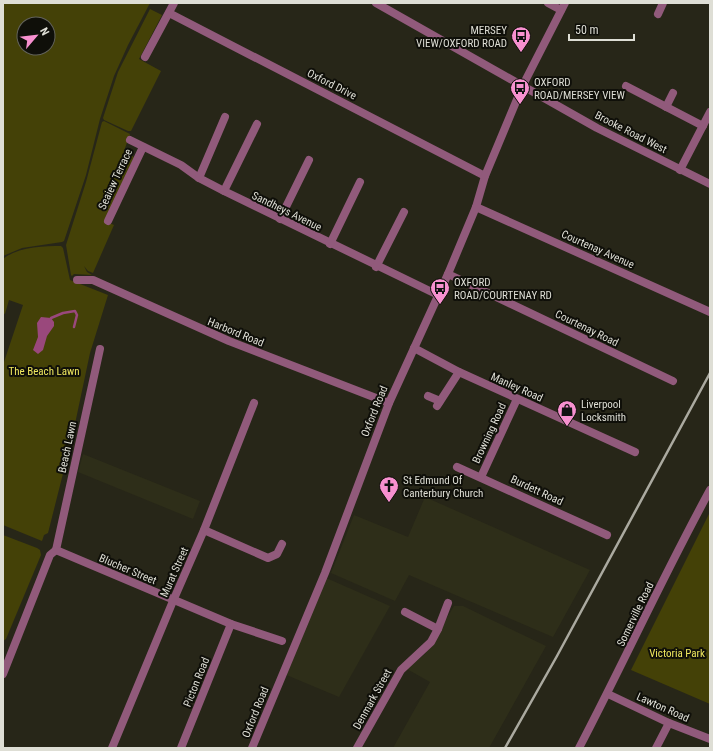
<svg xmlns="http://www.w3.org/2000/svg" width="713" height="751" font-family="'Roboto Condensed',sans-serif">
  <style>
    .built { fill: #2e2e19 }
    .green { fill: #444107; fill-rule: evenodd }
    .water { fill: #9a487c }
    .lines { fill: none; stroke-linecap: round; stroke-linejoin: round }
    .stream { stroke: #9a487c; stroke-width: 2.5 }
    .street { stroke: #915a7b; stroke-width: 8 }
    .rail { stroke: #abaaa0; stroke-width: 2.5 }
    .labels { text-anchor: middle; stroke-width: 4; stroke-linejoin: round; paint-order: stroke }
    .poi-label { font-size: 11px; fill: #deded5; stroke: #0f0f09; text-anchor: start }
    .street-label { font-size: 11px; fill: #deded5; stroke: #0f0f09 }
    .park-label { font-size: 11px; fill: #efe75e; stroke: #0f0f09 }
  </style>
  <rect width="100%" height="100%" fill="#272618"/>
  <g class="built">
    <polygon points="83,454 200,501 193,519 78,472"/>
    <polygon points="425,497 590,570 553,637 409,575 395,601 331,573 354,515 408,537"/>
    <polygon points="324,577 390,606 339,697 284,674"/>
    <polygon points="454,606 463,606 546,646 489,748 393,748 430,682 407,669 425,654"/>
  </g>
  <g class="green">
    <path d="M 3,3 L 150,3 L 128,45 L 114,76 L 100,119 L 86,175 L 64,241 L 62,242 L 22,248 L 3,256 ZM 24,24 L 48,24 L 48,48 L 24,48 Z"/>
    <polygon points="150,9 162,15 139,59 161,71 131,131 128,131 104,120 103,118 118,72"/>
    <polygon points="104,121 130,134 124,151 125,153 134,157 105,221 114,225 93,273 88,271 84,266 87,272 92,275 74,274 72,276 71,275 66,245 86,182 102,122"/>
    <path d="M 61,246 L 63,248 L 70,280 L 108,295 L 90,353 L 72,438 L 48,533 L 44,535 L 42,541 L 3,525 L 3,365 L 23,305 L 9,300 L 5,314 L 3,313 L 3,259 C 17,247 44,246 61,246 Z"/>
    <polygon points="710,512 710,704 631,670"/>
    <polygon points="3,535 37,548 40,550 41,555 6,639 3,641"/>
  </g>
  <polygon class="water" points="41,317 51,318 54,322 54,326 47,336 43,350 38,354 33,350 38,337 37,323"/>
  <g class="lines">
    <polyline class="stream" points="51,318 63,313 75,311 77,315 74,327"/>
    <g class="street">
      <polyline points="376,3 597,128 710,184"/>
      <polyline points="548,3 561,10"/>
      <polyline points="169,13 485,176"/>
      <polyline points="658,14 663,3"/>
      <polyline points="145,57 174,3"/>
      <polyline points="626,86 703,126"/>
      <polyline points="666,107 673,93"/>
      <polyline points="130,140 181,165 199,178 224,191 438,295"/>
      <polyline points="680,170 710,112"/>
      <polyline points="199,178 225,117"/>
      <polyline points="224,191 257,124"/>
      <polyline points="476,207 710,312"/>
      <polyline points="280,219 309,160"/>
      <polyline points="108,221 143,147"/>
      <polyline points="330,244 360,182"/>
      <polyline points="376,267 404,212"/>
      <polyline points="448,274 673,381"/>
      <polyline points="77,280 93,280 229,341 389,403"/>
      <polyline points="414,348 459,372 635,452"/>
      <polyline points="428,396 440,401"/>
      <polyline points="437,406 459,372"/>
      <polyline points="457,467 607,535"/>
      <polyline points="481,477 517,399"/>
      <polyline points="204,530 268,558 277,554 282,544"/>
      <polyline points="56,550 231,624 282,641"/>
      <polyline points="56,550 100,349"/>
      <polyline points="405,612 438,629"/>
      <polyline points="3,674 50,555 56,550"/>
      <polyline points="608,694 669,723 710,739"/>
      <polyline points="112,748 173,601 204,530 254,403"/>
      <polyline points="181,748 231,624"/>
      <polyline points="252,748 325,573 389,403 448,274 476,207 485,176 523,85 565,3"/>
      <polyline points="357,748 401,670 431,642 438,629 448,603"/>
      <path d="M 579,748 C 624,662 664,574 710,490"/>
      <polyline points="656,748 669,723"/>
    </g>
    <polyline class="rail" points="505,748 557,656 710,373"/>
  </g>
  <defs>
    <symbol id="bus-pin" viewBox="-11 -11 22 30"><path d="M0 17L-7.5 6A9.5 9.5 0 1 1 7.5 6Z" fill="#f790cf" stroke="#0f0f09"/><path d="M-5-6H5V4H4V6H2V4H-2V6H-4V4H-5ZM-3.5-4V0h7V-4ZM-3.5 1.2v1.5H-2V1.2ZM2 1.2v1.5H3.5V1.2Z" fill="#111"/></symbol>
    <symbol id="shop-pin" viewBox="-11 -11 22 30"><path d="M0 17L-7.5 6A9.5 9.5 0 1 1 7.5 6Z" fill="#f790cf" stroke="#0f0f09"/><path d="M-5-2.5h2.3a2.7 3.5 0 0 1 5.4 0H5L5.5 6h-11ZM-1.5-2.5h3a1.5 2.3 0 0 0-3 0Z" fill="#111"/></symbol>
    <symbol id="church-pin" viewBox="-11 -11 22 30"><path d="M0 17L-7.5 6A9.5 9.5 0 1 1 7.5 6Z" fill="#f790cf" stroke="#0f0f09"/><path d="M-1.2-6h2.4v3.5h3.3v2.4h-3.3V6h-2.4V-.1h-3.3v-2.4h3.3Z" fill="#111"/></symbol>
  </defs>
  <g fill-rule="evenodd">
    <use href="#bus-pin" x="510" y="25" width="22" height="30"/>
    <use href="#bus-pin" x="509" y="77" width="22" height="30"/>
    <use href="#bus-pin" x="429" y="277" width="22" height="30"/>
    <use href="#shop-pin" x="556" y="399" width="22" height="30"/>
    <use href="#church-pin" x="378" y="475" width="22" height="30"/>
  </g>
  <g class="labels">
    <g class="poi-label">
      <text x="507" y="34" text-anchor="end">MERSEY<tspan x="507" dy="13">VIEW/OXFORD ROAD</tspan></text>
      <text x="534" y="86">OXFORD<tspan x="534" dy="13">ROAD/MERSEY VIEW</tspan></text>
      <text x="454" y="286">OXFORD<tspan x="454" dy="13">ROAD/COURTENAY RD</tspan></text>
      <text x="581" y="408">Liverpool<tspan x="581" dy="13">Locksmith</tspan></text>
      <text x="403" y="484">St Edmund Of<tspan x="403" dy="13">Canterbury Church</tspan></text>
    </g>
    <g class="street-label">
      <text transform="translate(332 84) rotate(27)" y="4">Oxford Drive</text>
      <text transform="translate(631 132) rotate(27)" y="4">Brooke Road West</text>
      <text transform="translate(115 179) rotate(-65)" y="4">Seaiew Terrace</text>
      <text transform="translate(287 211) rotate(26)" y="4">Sandheys Avenue</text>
      <text transform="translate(598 249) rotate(24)" y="4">Courtenay Avenue</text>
      <text transform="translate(587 328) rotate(26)" y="4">Courtenay Road</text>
      <text transform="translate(236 332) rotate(22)" y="4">Harbord Road</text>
      <text transform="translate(517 387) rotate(24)" y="4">Manley Road</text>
      <text transform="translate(374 411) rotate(-68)" y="4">Oxford Road</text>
      <text transform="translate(489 433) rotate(-65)" y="4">Browning Road</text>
      <text transform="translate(67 447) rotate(-78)" y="4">Beach Lawn</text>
      <text transform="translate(537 490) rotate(25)" y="4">Burdett Road</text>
      <text transform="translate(128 569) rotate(23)" y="4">Blucher Street</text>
      <text transform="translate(174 572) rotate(-66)" y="4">Murat Street</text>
      <text transform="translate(635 614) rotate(-64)" y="4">Somerville Road</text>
      <text transform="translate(196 682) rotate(-68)" y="4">Picton Road</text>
      <text transform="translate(372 699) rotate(-61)" y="4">Denmark Street</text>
      <text transform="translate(663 707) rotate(24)" y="4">Lawton Road</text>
      <text transform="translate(255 712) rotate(-68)" y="4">Oxford Road</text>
    </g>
    <g class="park-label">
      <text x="44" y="375">The Beach Lawn</text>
      <text x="677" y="657">Victoria Park</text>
    </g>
  </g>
  <rect width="713" height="751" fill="none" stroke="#deded5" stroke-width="8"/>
  <g transform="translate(36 36) rotate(62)"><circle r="19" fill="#0f0f09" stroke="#62625b"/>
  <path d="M0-3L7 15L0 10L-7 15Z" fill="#f790cf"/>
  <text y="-6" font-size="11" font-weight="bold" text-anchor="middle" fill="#deded5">N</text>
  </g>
  <path d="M569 34v6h65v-6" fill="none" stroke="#deded5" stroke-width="2"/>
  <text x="575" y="34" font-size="12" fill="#deded5" stroke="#0f0f09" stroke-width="3" paint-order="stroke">50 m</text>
</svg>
